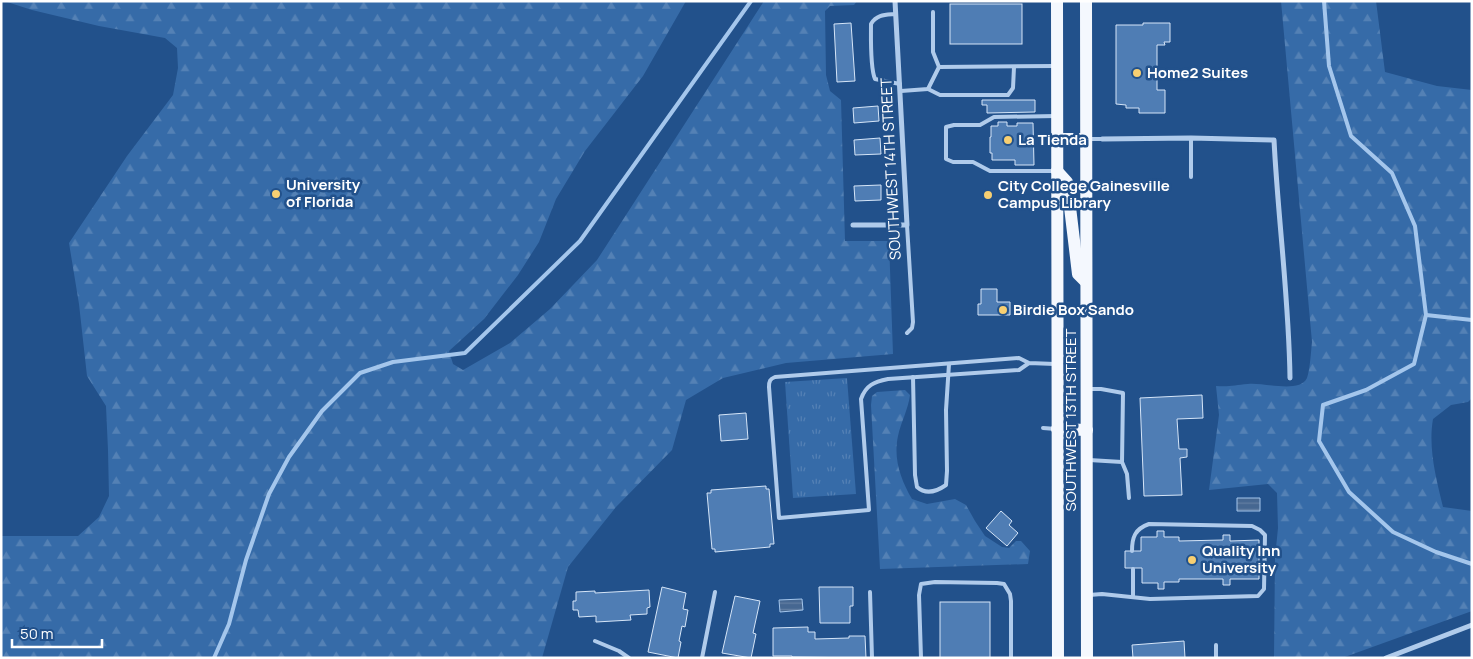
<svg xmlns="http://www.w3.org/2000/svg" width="1473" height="659" font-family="Manrope,sans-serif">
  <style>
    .grass { fill: url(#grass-tufts) }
    .forest { fill: url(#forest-firs) }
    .water { fill: url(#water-rules); stroke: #a4c6ec }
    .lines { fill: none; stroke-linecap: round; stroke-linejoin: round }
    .stream { stroke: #a4c6ec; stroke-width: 4 }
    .building { fill: #4f7db4; stroke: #d5e5f8 }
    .service { stroke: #b0cbeb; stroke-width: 4 }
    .minor { stroke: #b0cbeb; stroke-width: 5 }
    .primary { stroke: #f4f8fe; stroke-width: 12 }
    .poi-dot { fill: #f7cf72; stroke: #22518b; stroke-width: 2 }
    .labels { text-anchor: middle; stroke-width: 5; stroke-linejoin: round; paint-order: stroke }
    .poi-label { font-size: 15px; font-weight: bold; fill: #fff; stroke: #22518b; text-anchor: start }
    .street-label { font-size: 15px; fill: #fff; stroke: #22518b }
  </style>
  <defs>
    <pattern id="grass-tufts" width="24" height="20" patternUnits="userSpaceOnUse" patternTransform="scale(1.25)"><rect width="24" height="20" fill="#366ba8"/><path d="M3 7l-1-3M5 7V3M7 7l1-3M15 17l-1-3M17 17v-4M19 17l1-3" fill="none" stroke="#5481b5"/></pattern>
    <pattern id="forest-firs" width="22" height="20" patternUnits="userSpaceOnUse" patternTransform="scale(1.25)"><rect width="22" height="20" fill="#366ba8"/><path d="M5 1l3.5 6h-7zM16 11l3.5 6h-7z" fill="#5481b5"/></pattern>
    <pattern id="water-rules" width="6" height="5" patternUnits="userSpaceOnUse" patternTransform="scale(1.25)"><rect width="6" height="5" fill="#466791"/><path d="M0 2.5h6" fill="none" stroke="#627ea2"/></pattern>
  </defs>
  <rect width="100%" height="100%" fill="#22518b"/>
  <polygon class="grass" points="847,378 856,494 793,498 785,382"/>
  <g class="forest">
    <polygon points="4,1 686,1 643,76 585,151 556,199 539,242 518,275 484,319 449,351 453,364 463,370 510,343 550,309 597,260 764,1 857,1 854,5 830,6 825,11 826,75 830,91 841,100 845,241 889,241 893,354 786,363 723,378 686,400 672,450 616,507 568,567 542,658 1,658 1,536 78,536 99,517 109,496 108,450 106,406 87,376 79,304 69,243 127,156 173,95 178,68 177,48 165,38 99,26 32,10"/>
    <path d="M 1281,1 L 1376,1 L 1385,72 L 1437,86 L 1472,90 L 1472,398 L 1468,402 L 1451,405 L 1433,419 C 1428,448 1436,478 1443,507 L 1472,511 L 1472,611 L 1342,658 L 1274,658 L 1275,558 L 1278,528 L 1277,493 L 1268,484 L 1209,490 L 1219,415 L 1216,386 C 1230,387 1235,385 1248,384 C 1262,382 1300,394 1307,378 C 1310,370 1311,351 1312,342 Z"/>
    <path d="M 905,390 L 910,395 C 908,410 901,422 898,436 C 893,459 901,480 912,499 L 927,504 L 955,499 L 966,505 L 975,521 L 985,536 L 1002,547 L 1009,548 L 1016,541 L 1021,541 L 1030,551 L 1028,564 L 880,569 L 871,405 L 872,396 L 877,392 Z"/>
  </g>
  <g class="water">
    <polygon points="1260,498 1260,511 1237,511 1237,498"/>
    <polygon points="802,599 803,610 780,612 779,600"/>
  </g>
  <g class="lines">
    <g class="stream">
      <polyline points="1324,1 1329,66 1351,136 1392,173 1415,226 1426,315 1414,364 1366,390 1323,405 1319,441 1349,492 1393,532 1436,552 1472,564"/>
      <polyline points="1426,315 1472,320"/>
      <polyline points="214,658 229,624 246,560 269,494 289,457 322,411 360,373 393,362 465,353 580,241 751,1"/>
    </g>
  </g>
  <g class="building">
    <rect x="950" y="4" width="72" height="40"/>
    <polygon points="851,23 855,81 837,82 834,24"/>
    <polygon points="1143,23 1170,23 1170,42 1164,42 1165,45 1157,45 1157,90 1165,90 1165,113 1139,113 1139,108 1126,108 1126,105 1116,104 1116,25 1143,25"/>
    <polygon points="982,100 1035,100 1035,112 987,113 987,105 982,105"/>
    <polygon points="878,106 879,121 854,123 853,108"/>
    <polygon points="998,122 1007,122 1007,126 1017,126 1017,123 1033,123 1034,165 1015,165 1015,160 992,160 992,153 990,153 990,137 991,137 991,126 998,126"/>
    <polygon points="880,138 881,154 855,155 854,140"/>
    <polygon points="881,185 881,200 855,201 854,186"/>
    <polygon points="981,289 997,289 997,302 1010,302 1010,315 978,315 978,304 981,304"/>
    <polygon points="1202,395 1203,418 1177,419 1179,449 1187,449 1187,457 1180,458 1182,495 1144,496 1140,398"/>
    <polygon points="746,413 748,439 721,441 719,415"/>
    <polygon points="766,486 766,489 769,489 774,544 770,544 770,547 715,552 715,549 712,549 707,493 711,493 711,490"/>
    <polygon points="1001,511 1012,521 1009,525 1018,533 1007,546 986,528"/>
    <polygon points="1157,531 1164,531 1164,537 1179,537 1179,541 1223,540 1223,535 1230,535 1230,541 1259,540 1259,579 1230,579 1230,585 1223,585 1223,579 1179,579 1179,582 1164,582 1164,589 1158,589 1158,583 1142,583 1142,568 1125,568 1125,551 1141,551 1141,537 1157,537"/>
    <polygon points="662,587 686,593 683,609 688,610 685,627 682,626 679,641 681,642 678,658 648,652"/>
    <polygon points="819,587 853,587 853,606 850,606 850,623 820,623"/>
    <polygon points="649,590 650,607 647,608 647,614 630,615 631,620 596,622 596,616 579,617 578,610 573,610 573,601 576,601 576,592 595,591 595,593"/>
    <polygon points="735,596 760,601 753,633 756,634 751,658 722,653"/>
    <rect x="940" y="602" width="50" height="56"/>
    <polygon points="808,627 808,632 815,632 815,639 849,638 849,636 865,636 866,658 792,657 792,656 773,656 773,628"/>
    <polygon points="1184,641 1185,658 1133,658 1132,645"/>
  </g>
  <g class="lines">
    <g class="service">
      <polyline points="933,12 933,52 939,67"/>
      <path d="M 896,14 C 886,15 877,14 871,24 C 871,38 870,67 875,79 L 900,84"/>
      <polyline points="928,89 940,95 1008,95 1013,88 1014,67"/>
      <polyline points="901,91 928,89 939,67 1055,66"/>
      <polyline points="1089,139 1102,139"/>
      <polyline points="1055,171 990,171 973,162 953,162 946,159 946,127 954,125 980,125 994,117 1056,116"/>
      <polyline points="1191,177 1191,138"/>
      <polyline points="1089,313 1101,313"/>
      <polyline points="907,333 912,328 913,322 907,225"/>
      <path d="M 1029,363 L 1019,370 L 888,379 C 874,382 866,385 861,399 L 869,510 L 779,518 L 769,387 C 769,381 770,379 775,377 L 1019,358 L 1029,363 L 1055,364"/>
      <path d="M 913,377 L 915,475 L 917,487 C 926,495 936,492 946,485 L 947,471 L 946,410 L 949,364"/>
      <polyline points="1090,389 1101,389 1123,393 1122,462"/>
      <polyline points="1043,428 1056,429"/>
      <polyline points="1089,460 1122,462 1127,474 1129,498"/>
      <polyline points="870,592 872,658"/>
      <path d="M 1089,595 L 1102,594 L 1150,599 L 1258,596 L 1264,589 L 1265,535 L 1260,530 L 1252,526 L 1149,524 C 1135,529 1132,537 1132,551"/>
      <polyline points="1133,597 1133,569"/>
      <polyline points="595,641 619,651 629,658"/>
      <polyline points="1216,645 1216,658"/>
      <polyline points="702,658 715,592"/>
      <polyline points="921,658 919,595 921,584 935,582 997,583 1004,584 1010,594 1011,601 1011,658"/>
    </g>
    <g class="minor">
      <path d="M 1102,139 L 1191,138 L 1274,140 C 1278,219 1289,299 1290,378"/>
      <polyline points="853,225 907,225 895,1"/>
      <polyline points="1386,658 1472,625"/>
    </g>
    <g class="primary">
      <polyline points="1057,1 1058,658"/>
      <polyline points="1086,1 1087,658"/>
      <polyline points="1057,139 1086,139"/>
      <polyline points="1057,171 1067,182 1078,274 1086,282"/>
      <polyline points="1057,429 1087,430"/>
    </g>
  </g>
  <g class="poi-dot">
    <circle cx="1137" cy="73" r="5"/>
    <circle cx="1008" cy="140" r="5"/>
    <circle cx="276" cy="194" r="5"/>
    <circle cx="988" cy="195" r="5"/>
    <circle cx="1003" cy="310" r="5"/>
    <circle cx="1192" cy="560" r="5"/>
  </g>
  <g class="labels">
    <g class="poi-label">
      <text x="1147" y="78">Home2 Suites</text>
      <text x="1018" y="145">La Tienda</text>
      <text x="286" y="190">University<tspan x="286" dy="17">of Florida</tspan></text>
      <text x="998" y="191">City College Gainesville<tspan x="998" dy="17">Campus Library</tspan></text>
      <text x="1013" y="315">Birdie Box Sando</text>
      <text x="1202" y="556">Quality Inn<tspan x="1202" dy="17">University</tspan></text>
    </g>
    <g class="street-label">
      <text transform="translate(891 169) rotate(-93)" y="5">SOUTHWEST 14TH STREET</text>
      <text transform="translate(1071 420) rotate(-90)" y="5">SOUTHWEST 13TH STREET</text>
    </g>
  </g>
  <rect width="1473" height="659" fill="none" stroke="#ffffff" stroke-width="5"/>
  <path d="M12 639v8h90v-8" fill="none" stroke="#ffffff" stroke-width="2.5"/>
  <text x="20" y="639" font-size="15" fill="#ffffff" stroke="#22518b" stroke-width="4" paint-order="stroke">50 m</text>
</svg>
